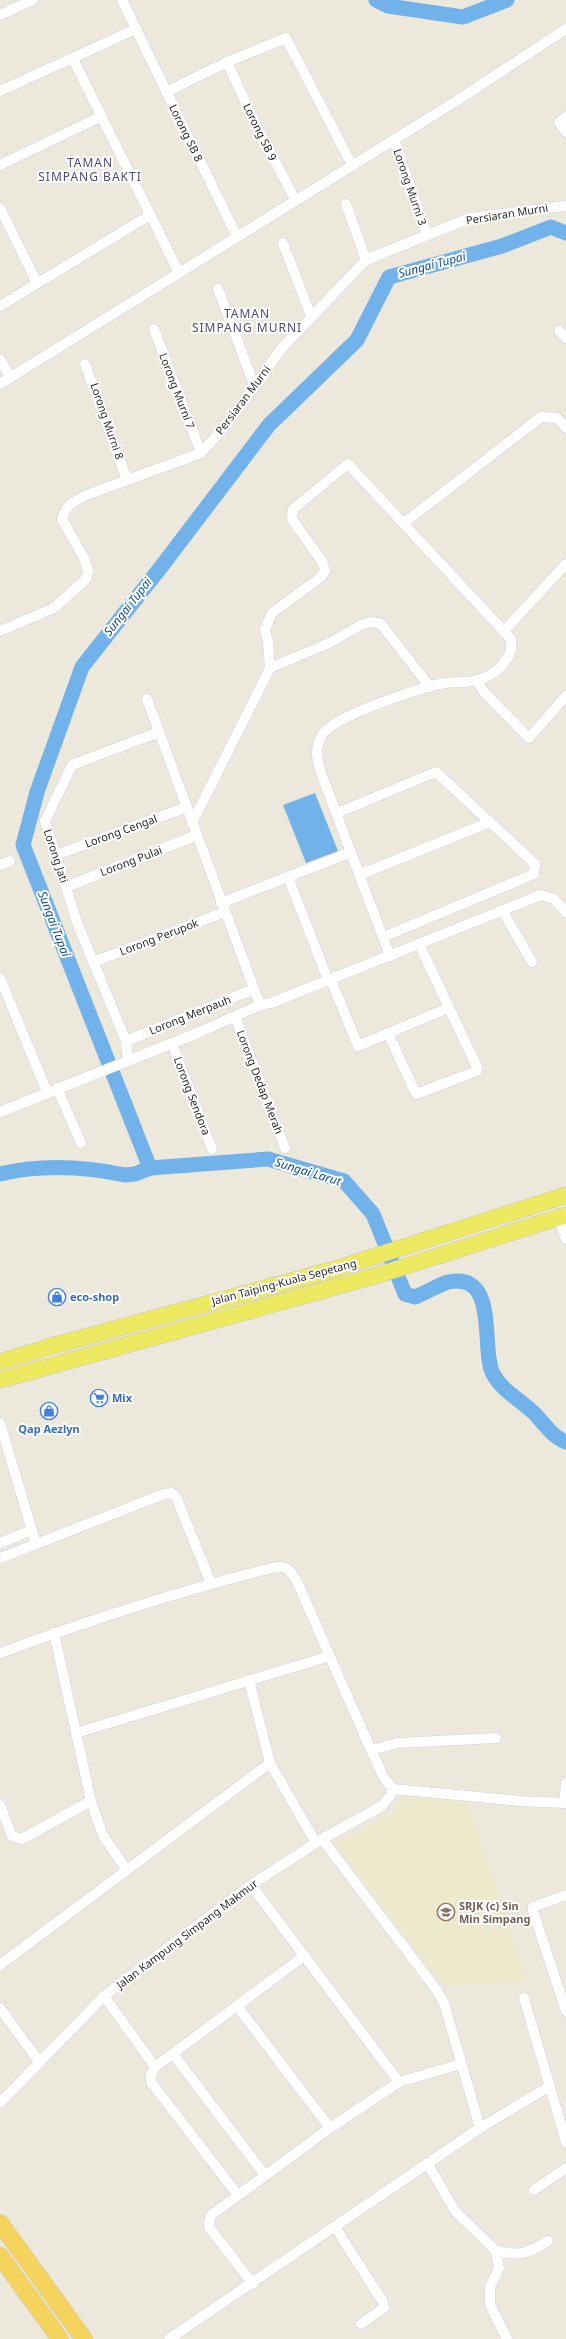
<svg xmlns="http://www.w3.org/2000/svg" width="566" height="2339" font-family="'Noto Sans',sans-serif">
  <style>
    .education { fill: #ede9cc }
    .water { fill: #72b2eb }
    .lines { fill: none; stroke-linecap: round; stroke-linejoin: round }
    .river { stroke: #72b2eb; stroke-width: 15 }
    .minor-casing { stroke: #d2d1e2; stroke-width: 11 }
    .primary-casing { stroke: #c8c8c8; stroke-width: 17 }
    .trunk-casing { stroke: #c8c8c8; stroke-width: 18 }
    .minor { stroke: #fff; stroke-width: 10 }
    .primary { stroke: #ede960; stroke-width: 16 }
    .trunk { stroke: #f4d45c; stroke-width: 17 }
    .labels { text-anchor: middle; stroke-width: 4; stroke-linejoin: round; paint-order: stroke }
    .street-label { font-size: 11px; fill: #2a2a2a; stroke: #fff }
    .shop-label { font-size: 11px; font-weight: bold; fill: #366cbe; stroke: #fff; text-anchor: start }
    .education-label { font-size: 11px; font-weight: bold; fill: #785e54; stroke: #fff; text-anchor: start }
    .neighbourhood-label { font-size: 12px; letter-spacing: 1px; fill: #4d4b79; stroke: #fff }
    .water-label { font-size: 12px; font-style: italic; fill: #114d97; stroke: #fff }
  </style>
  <rect width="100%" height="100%" fill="#ece8dc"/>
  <polygon class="education" points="399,1797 467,1798 528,1980 444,1986 335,1845 397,1810"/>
  <polygon class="water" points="315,793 338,851 306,863 283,805"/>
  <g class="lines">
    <g class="river">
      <polyline points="376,0 388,6 463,17 507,0"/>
      <polyline points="150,1168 23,845 37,792 82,667 161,567 269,425 357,340 389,277 502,246 551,227 566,233"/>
      <path d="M 0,1174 C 42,1164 82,1166 125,1175 L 135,1174 L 150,1168 L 268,1159 L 344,1181 L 373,1214 L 405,1294 L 415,1297 C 426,1293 438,1285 448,1282 C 500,1271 480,1349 493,1374 C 503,1392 521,1400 535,1414 C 544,1424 553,1437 566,1442"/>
    </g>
    <defs>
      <g id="minor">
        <polyline points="122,0 237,237"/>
        <polyline points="0,15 33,0"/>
        <polyline points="73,59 179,273"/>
        <polyline points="227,62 257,127 296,201"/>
        <polyline points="0,91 136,29"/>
        <polyline points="166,92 227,62 286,38 352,165"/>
        <polyline points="566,117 559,122 566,132"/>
        <polyline points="394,140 427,235"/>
        <polyline points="0,165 102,116"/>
        <polyline points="346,204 366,260"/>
        <polyline points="0,208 37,283"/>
        <polyline points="283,243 311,316"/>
        <polyline points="218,289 254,385"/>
        <polyline points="0,306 150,215"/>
        <polyline points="154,329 201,453"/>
        <polyline points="559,331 566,338"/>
        <polyline points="0,359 10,377"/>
        <polyline points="85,364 127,480"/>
        <polyline points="0,384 458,100 566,29"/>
        <polyline points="404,523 541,417 557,418 566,428"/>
        <path d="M 0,631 L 54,608 L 86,579 L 88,571 L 84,558 L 62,519 C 66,503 78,499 92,493 L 201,453 L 227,424 L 282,348 L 366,260 L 470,218 L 566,206"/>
        <polyline points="504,631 566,564"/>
        <path d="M 270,668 L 268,642 L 265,629 L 272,613 L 321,577 L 325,571 L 323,563 L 292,519 L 293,509 L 348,464 L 511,639 C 514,660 496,674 478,680 C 468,683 455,681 444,683 C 420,688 333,716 322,735 C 314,748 317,760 321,773 L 390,956"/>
        <polyline points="476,680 485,693 529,738 566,696"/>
        <polyline points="147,699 260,1005"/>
        <polyline points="337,813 436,772 535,864 534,874 383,937"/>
        <polyline points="192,823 270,668 329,643 361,625 371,622 381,624 430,687"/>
        <polyline points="56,855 187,807"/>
        <polyline points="0,865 10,861"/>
        <polyline points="359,875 490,822"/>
        <polyline points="288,877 328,980"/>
        <polyline points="66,887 197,835"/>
        <polyline points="221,903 351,852"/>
        <polyline points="502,910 532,962"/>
        <polyline points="93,962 225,912"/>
        <polyline points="0,978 47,1092"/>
        <polyline points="331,980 358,1046 448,1008"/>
        <polyline points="235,1017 285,1148"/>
        <polyline points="388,1033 416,1094 477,1071 477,1067 419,944"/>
        <polyline points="126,1041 254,989"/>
        <polyline points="172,1043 212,1149"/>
        <polyline points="128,1060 126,1041 78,925 45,821 72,765 159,732"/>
        <polyline points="57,1088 81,1143"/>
        <polyline points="0,1112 200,1032 260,1005 271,1003 541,895 554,899 566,912"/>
        <polyline points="558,1217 566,1239"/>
        <polyline points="0,1423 36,1544"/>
        <polyline points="0,1543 32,1530"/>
        <polyline points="0,1558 164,1494 172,1493 176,1497 211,1583"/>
        <polyline points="54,1633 91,1801 103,1836 127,1870"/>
        <path d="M 0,1653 C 90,1620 182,1590 276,1567 C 290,1565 293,1575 299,1586 L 371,1750 L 384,1778 L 393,1789 L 520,1801 L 564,1803 L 566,1783"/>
        <polyline points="249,1680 270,1763 316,1843"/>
        <polyline points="76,1733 330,1656"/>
        <polyline points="371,1750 398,1743 496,1738"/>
        <polyline points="0,1805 12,1836 22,1839 91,1801"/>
        <polyline points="251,1885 399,2082"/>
        <polyline points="566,1895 533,1907 533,1911 566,2011"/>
        <polyline points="0,1965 270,1763"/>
        <polyline points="104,1996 155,2067 151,2074 151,2082 237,2194"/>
        <polyline points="524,1998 566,2142"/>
        <polyline points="237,2006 330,2128"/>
        <polyline points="0,2008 40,2063"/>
        <polyline points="173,2054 265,2175"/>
        <polyline points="155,2067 304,1956"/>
        <polyline points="0,2103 104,1996 251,1885 322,1839 382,1806 390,1796 393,1789"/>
        <polyline points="480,2128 550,2086"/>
        <polyline points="427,2163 456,2212 496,2251 499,2268 490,2287 490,2305 507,2339"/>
        <polyline points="534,2190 566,2168"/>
        <polyline points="335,2227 383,2302 384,2308 361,2324"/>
        <path d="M 496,2251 C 519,2256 528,2254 548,2241"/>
        <polyline points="253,2284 209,2227 210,2216 330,2128 399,2082 461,2064"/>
        <polyline points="169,2339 480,2128 444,2003 436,1989 322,1839"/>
      </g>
      <g id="primary">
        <polyline points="0,1362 52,1346 335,1269 566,1195"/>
        <polyline points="0,1380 378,1275 566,1215"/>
      </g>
      <g id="trunk">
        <polyline points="0,2223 84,2339"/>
        <polyline points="0,2256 60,2339"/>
      </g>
    </defs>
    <use href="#minor" class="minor-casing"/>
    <use href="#primary" class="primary-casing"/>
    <use href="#trunk" class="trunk-casing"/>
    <use href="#minor" class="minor"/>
    <use href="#primary" class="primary"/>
    <use href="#trunk" class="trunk"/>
  </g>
  <defs>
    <symbol id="shop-ring" viewBox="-11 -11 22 22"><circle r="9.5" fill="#fff" stroke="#3f7fe0" stroke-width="1.5"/><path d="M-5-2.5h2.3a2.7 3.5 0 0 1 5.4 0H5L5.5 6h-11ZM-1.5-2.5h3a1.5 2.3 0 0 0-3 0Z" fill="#3f7fe0"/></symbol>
    <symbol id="supermarket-ring" viewBox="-11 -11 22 22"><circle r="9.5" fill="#fff" stroke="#3f7fe0" stroke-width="1.5"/><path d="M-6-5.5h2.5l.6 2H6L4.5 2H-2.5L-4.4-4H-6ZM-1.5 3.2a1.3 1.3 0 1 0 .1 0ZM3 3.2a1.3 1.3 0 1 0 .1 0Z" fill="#3f7fe0"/></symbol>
    <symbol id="school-ring" viewBox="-11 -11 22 22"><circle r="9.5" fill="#fff" stroke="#8d6e63" stroke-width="1.5"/><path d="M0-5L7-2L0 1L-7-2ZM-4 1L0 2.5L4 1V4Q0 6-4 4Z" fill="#8d6e63"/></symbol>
  </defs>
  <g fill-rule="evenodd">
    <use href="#shop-ring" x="47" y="1287" width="20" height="20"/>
    <use href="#supermarket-ring" x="89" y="1388" width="20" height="20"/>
    <use href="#shop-ring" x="39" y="1401" width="20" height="20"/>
    <use href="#school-ring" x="436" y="1902" width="20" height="20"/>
  </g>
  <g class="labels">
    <g class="street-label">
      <text transform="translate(260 132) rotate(64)" y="4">Lorong SB 9</text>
      <text transform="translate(186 133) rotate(64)" y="4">Lorong SB 8</text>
      <text transform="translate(410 187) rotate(71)" y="4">Lorong Murni 3</text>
      <text transform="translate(507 214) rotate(-9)" y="4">Persiaran Murni</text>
      <text transform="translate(177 391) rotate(69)" y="4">Lorong Murni 7</text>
      <text transform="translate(243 400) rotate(-53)" y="4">Persiaran Murni</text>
      <text transform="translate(107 421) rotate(71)" y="4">Lorong Murni 8</text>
      <text transform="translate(121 831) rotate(-20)" y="4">Lorong Cengal</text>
      <text transform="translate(56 856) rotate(72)" y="4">Lorong Jati</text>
      <text transform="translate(131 861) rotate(-21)" y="4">Lorong Pulai</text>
      <text transform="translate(159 937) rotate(-21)" y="4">Lorong Perupok</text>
      <text transform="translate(190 1015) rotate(-22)" y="4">Lorong Merpauh</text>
      <text transform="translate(260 1082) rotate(69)" y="4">Lorong Dedap Merah</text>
      <text transform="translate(192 1096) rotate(69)" y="4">Lorong Sendora</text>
      <text transform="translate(284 1282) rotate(-15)" y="4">Jalan Taiping-Kuala Sepetang</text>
      <text transform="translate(187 1934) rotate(-37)" y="4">Jalan Kampung Simpang Makmur</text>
    </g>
    <g class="shop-label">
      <text x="70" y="1301">eco-shop</text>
      <text x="112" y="1402">Mix</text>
      <text x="49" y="1433" text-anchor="middle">Qap Aezlyn</text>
    </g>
    <g class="education-label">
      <text x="459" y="1910">SRJK (c) Sin<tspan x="459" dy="13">Min Simpang</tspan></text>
    </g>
    <g class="neighbourhood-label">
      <text x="90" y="167">TAMAN<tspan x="90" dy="14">SIMPANG BAKTI</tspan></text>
      <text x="247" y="318">TAMAN<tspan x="247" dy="14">SIMPANG MURNI</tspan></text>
    </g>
    <g class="water-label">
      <text transform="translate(432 265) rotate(-15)" y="4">Sungai Tupai</text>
      <text transform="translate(128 607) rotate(-52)" y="4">Sungai Tupai</text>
      <text transform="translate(54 924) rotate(69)" y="4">Sungai Tupai</text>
      <text transform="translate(308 1172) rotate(17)" y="4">Sungai Larut</text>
    </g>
  </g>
</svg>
